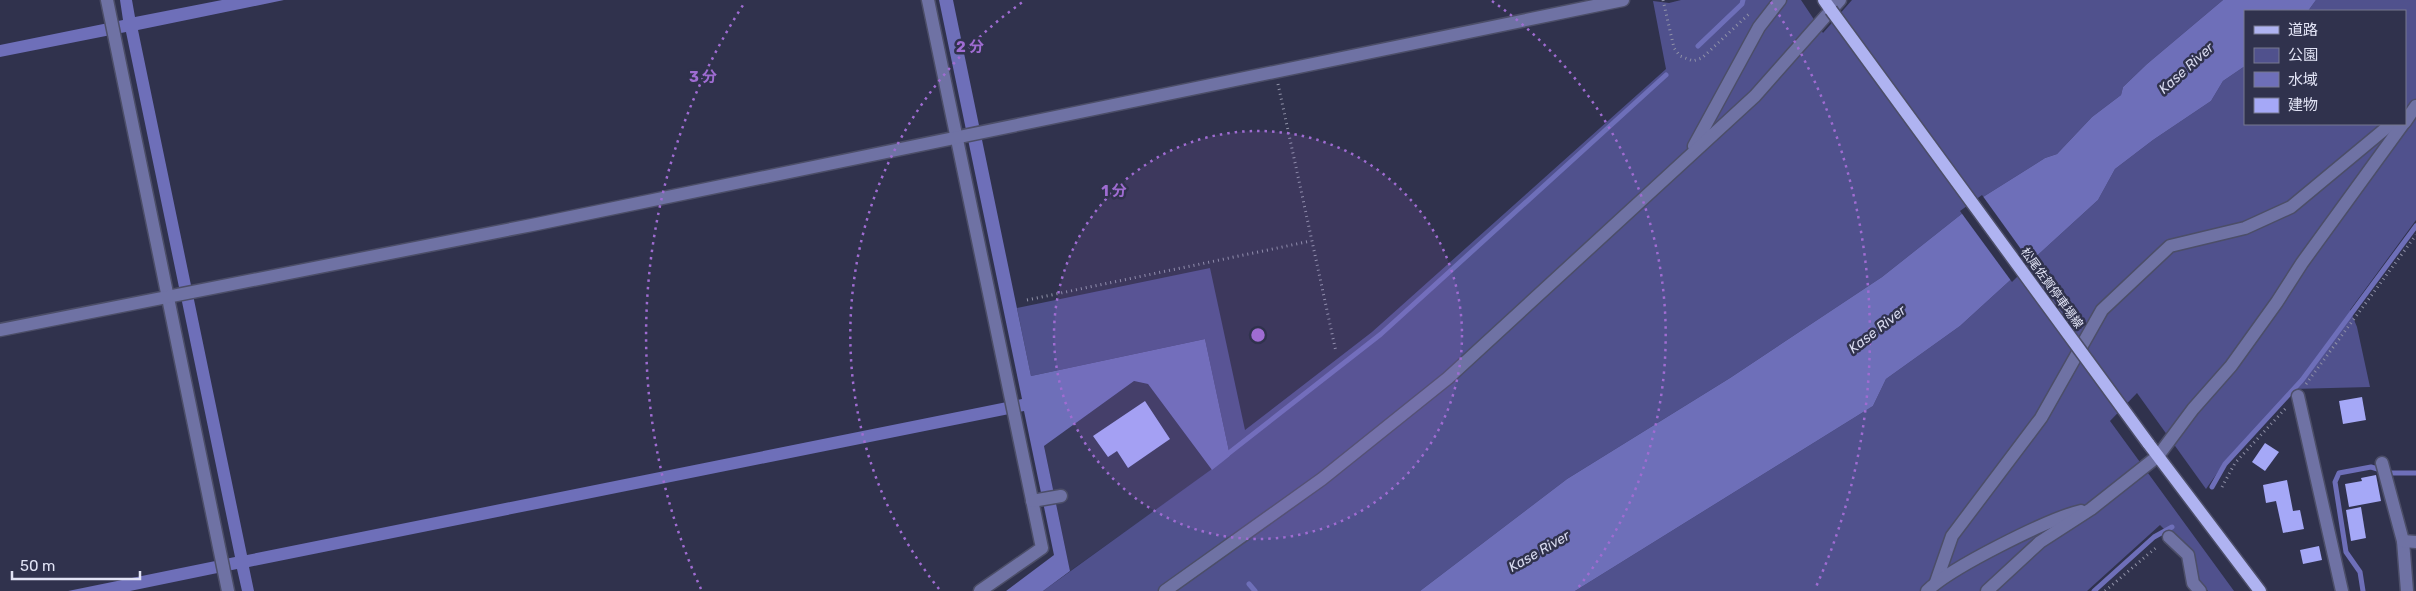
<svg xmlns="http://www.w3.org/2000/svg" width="2416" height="591" font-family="Rubik,'Noto Sans JP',sans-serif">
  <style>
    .built { fill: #393a5c }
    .green { fill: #50518d }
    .water { fill: #6e6fb9 }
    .pier { fill: #30324d }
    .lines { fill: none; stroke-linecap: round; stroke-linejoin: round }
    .stream { stroke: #6e6fb9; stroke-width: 5 }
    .building { fill: #a5a8f7 }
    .minor-casing { stroke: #4c4e68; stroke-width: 15 }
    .major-casing { stroke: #4c4e68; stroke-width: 15 }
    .path { stroke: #9092a8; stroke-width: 3; stroke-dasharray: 1 4; stroke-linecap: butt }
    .minor { stroke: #6f72a4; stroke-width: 12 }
    .major { stroke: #afb3f1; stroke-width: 12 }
    .major-bridge-casing { stroke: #4c4e68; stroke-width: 15; stroke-linecap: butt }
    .major-bridge { stroke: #afb3f1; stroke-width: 12 }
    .ring { fill: none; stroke: #9f6cd2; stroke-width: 2.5; stroke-dasharray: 2.5 5 }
    .labels { text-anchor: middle; stroke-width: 5; stroke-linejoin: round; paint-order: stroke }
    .street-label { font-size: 12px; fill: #e1e3f5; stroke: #30324d }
    .water-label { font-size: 14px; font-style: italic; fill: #d8daef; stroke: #30324d }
    .centre { fill: #9f6cd2; stroke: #30324d; stroke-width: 2.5 }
    .ring-label { font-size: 15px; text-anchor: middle; font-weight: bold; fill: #9f6cd2; stroke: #30324d; stroke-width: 5; stroke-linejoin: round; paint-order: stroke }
  </style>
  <rect width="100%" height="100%" fill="#30324d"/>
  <polygon class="built" points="1134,381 1148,384 1212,470 1070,571 1044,446"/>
  <g class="green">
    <polygon points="1681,0 1801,0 1823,33 1852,0 2223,0 2147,64 2123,87 2121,95 2092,117 2057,154 2045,158 1983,197 1882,277 1730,378 1567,479 1420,591 1043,591 1230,456 1205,339 1031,376 1017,308 1210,268 1245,430 1372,332 1666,69 1653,1 1669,3"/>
    <polygon points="2316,0 2416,0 2416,220 2350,310 2357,327 2370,387 2292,389 2227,459 2206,489 2137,393 2110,421 2234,591 2208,591 2197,577 2190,555 2160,525 2087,591 1575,591 1873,406 1886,379 1960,326 2098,200 2115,169 2153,140 2211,101 2223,81 2245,66 2245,124 2405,124 2405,11 2308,11"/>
  </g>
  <g class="water">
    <polygon points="120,0 132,0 135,17 222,0 284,0 138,30 247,555 1022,399 939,0 953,0 1031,376 1205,339 1230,456 1212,470 1148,384 1134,381 1044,446 1070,571 1043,591 1006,591 1054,555 1024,411 249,567 254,591 242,591 237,569 130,591 68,591 235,557 126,32 0,57 0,45 123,20"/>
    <polygon points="2223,0 2316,0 2308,11 2245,11 2245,66 2223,81 2211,101 2153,140 2115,169 2098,200 1960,326 1886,379 1873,406 1575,591 1420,591 1567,479 1730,378 1882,277 1983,197 2045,158 2057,154 2092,117 2121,95 2123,87 2147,64"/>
  </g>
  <polygon class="pier" points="1982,195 2031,263 2012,282 1960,211"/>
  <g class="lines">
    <g class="stream">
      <polyline points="1698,46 1742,4 1743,0"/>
      <polyline points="1229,453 1381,334 1666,75"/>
      <polyline points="2212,487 2225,464 2302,380 2416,226"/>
      <polyline points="1249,584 1255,591"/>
      <polyline points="2094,591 2154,537 2172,527"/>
      <polyline points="2363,591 2360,572 2346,552 2335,482 2339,473 2371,467 2391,473 2416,473"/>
    </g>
  </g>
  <g class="building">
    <polygon points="2362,397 2366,420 2343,424 2339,401"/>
    <polygon points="1145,401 1170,439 1128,468 1117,451 1108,457 1093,436"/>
    <polygon points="2265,443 2279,452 2265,471 2252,462"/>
    <polygon points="2376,475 2381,501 2349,507 2345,484 2362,481 2361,478"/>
    <polygon points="2287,480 2293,511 2300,510 2304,529 2283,533 2276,501 2266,503 2263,485"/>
    <polygon points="2361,507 2366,538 2351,541 2346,510"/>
    <polygon points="2319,546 2322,560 2303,564 2300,550"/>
  </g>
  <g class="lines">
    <defs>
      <g id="minor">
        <polyline points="107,0 228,591"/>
        <polyline points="928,0 1042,548 980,591"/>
        <polyline points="2405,122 2416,106"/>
        <polyline points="1694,146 1759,27 1780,0"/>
        <polyline points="0,330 532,225 1623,0"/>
        <polyline points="2298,396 2342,591"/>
        <polyline points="2382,463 2403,541 2407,591"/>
        <polyline points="1032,501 1061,496"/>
        <polyline points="2169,537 2188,555 2193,583 2200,591"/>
        <polyline points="2403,541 2416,542"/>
        <polyline points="1936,582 1952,536 2041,418 2102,310 2170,246 2245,228 2291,207 2391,124"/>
        <polyline points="1165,591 1322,479 1448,378 1755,96 1840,0"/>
        <path d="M 1927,591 C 1950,568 2048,519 2081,511"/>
        <polyline points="1987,591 2040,542 2091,509 2158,456 2193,409 2231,366 2277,302 2302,263 2403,124"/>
      </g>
      <g id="major">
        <polyline points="1824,0 1831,10"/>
        <polyline points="2148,443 2260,591"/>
      </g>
    </defs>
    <use href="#minor" class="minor-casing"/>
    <use href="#major" class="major-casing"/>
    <g class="path">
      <polyline points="1663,0 1674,48 1680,56 1693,61 1702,58 1749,14"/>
      <polyline points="1278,84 1336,352"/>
      <polyline points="1027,300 1311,241"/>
      <polyline points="2306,384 2416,235"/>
      <polyline points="2222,487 2235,463 2286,408"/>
      <polyline points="2105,591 2158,546"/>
    </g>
    <use href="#minor" class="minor"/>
    <use href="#major" class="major"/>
    <defs>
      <polyline id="major-bridge" points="1831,10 2148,443"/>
    </defs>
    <use href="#major-bridge" class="major-bridge-casing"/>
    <use href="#major-bridge" class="major-bridge"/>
  </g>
  <circle cx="1258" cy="335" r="204" fill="#9f6cd2" fill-opacity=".12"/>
  <g class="ring">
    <circle cx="1258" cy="335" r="204"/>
    <path d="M939 589A408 408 0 0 1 1024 1M1492 1A408 408 0 0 1 1577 589"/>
    <path d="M701 589A612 612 0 0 1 745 2M1771 2A612 612 0 0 1 1815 589"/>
  </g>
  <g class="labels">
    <g class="street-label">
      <text transform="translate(2052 288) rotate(54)" y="4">松尾佐賀停車場線</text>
    </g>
    <g class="water-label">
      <text transform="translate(2186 68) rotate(-42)" y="5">Kase River</text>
      <text transform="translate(1877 329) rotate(-38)" y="5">Kase River</text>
      <text transform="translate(1539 551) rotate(-30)" y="5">Kase River</text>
    </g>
  </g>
  <circle cx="1258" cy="335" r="8" class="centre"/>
  <g class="ring-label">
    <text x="970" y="52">2 分</text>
    <text x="703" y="82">3 分</text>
    <text x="1114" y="196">1 分</text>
  </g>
  <rect x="2244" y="10" width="162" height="115" fill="#30324d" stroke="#777990"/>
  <rect x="2254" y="26" width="25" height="8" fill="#afb3f1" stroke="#777990"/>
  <text x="2288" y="35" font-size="15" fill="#e1e3f5">道路</text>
  <rect x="2254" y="48" width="25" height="15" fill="#50518d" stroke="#777990"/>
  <text x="2288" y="60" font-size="15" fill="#e1e3f5">公園</text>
  <rect x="2254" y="72" width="25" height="15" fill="#6e6fb9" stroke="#777990"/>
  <text x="2288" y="85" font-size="15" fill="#e1e3f5">水域</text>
  <rect x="2254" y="98" width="25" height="15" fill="#a5a8f7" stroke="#777990"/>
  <text x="2288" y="110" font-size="15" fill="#e1e3f5">建物</text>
  <path d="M12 571v8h128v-8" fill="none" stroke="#e1e3f5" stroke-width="2.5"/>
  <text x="20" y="571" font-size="15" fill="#e1e3f5" stroke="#30324d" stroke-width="4" paint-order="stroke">50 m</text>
</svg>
